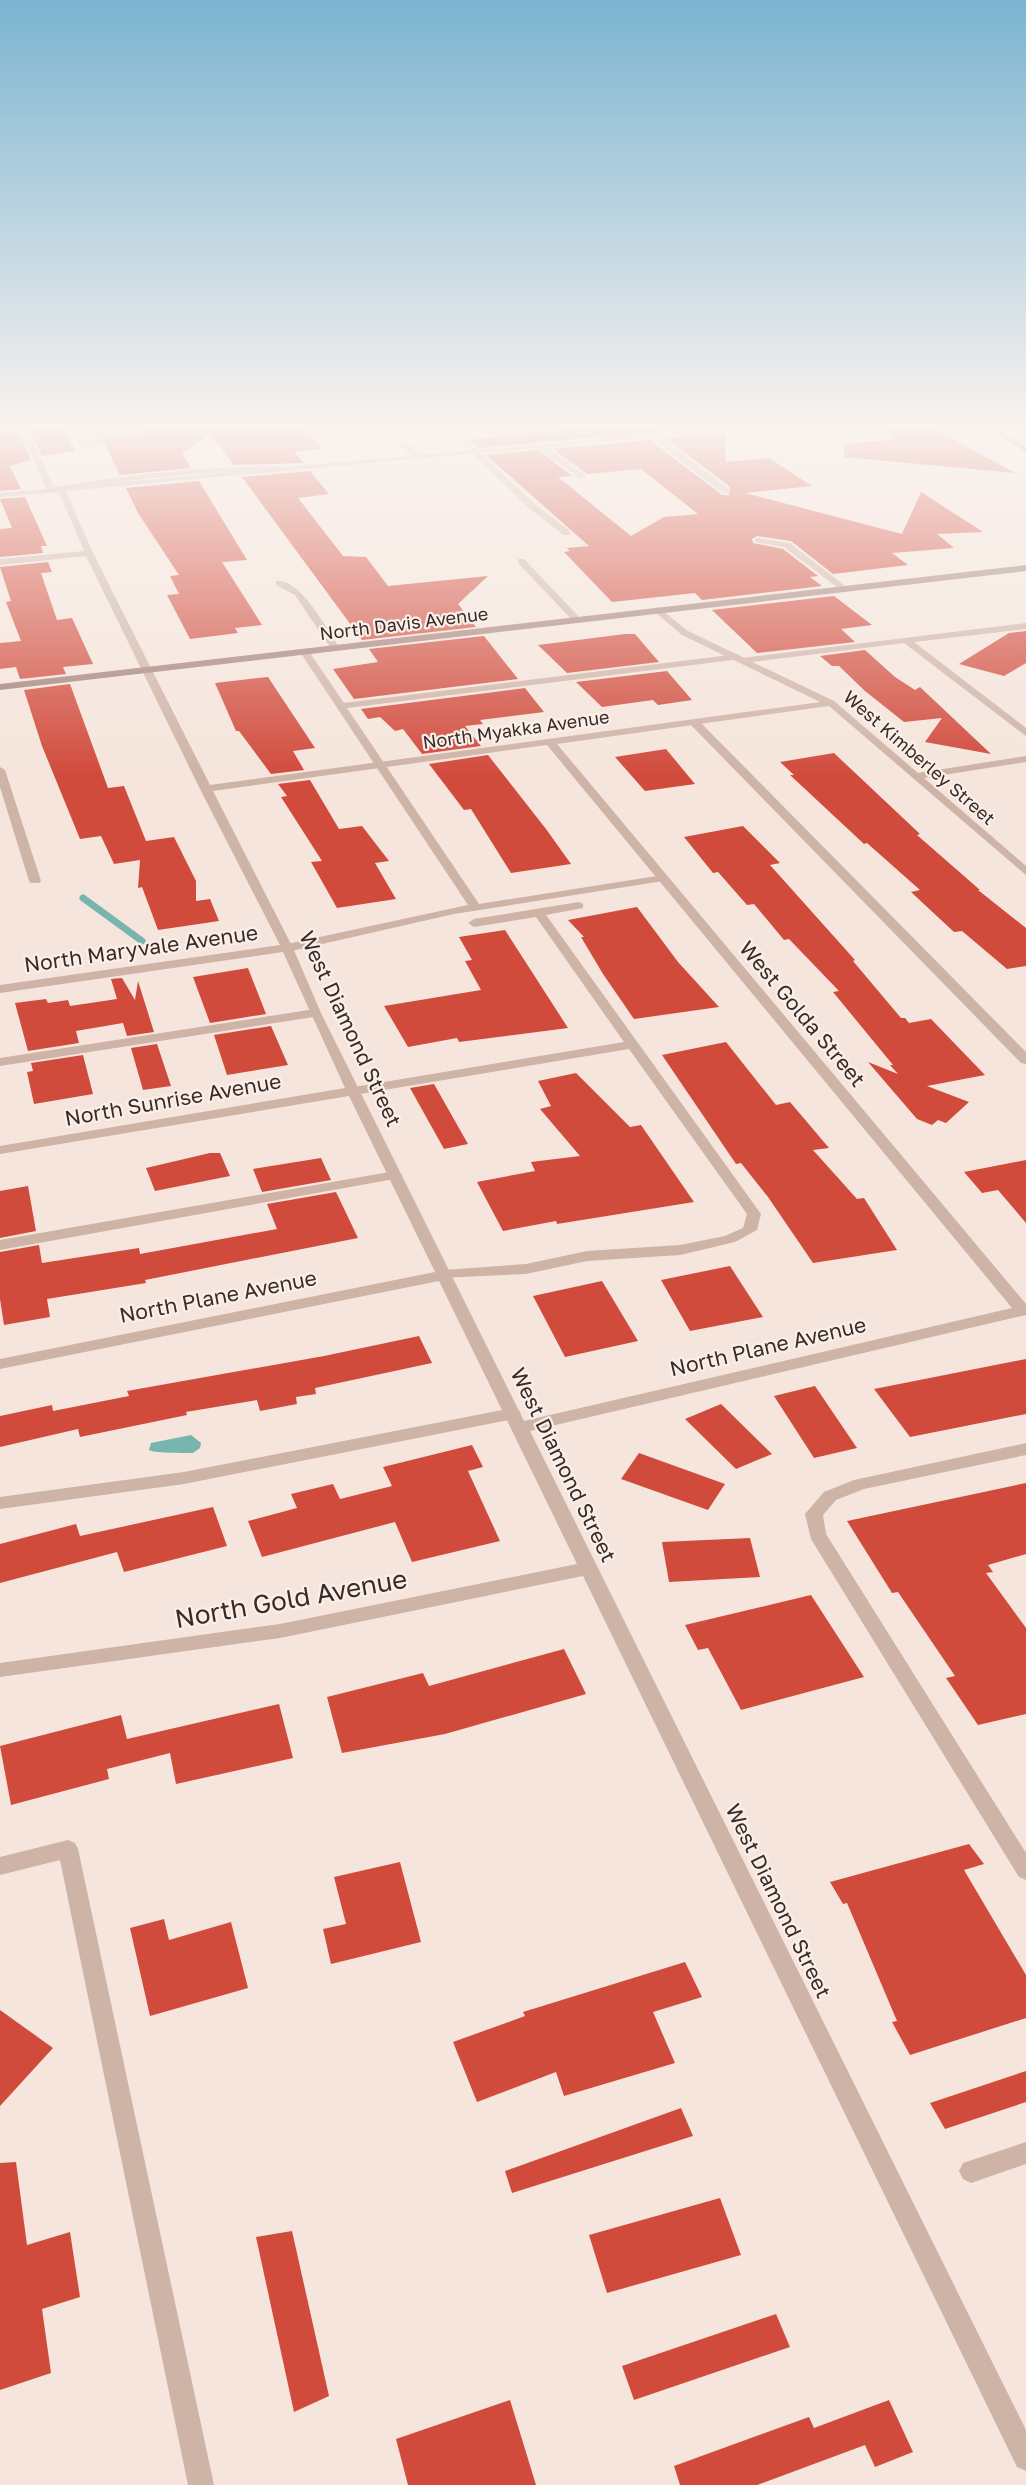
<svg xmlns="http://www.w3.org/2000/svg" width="1026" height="2485" font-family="'Golos Text',sans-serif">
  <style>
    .green { fill: #bdc59a }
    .water { fill: #78b5ae }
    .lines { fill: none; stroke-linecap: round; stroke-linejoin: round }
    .stream { stroke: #78b5ae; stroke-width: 7 }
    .building { fill: #d14b3d }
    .lane { fill: #ceb3a7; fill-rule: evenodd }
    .street { fill: #ceb3a7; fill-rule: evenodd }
    .secondary { fill: #a28178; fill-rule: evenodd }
    .labels { text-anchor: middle; stroke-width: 4.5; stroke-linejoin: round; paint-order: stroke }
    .far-street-label { font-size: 18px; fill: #3a2b28; stroke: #fbf0e9 }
    .street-label { font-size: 21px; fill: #3a2b28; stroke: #fbf0e9 }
    .near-street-label { font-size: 26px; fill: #3a2b28; stroke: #fbf0e9 }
  </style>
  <rect width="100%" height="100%" fill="#f5e5dc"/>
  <polygon class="green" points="94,427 133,427 132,436 118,444 80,447 76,440 80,440 79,434"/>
  <path class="water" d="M 191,1435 L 201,1443 L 200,1448 L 193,1453 C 185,1453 152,1453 149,1450 L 151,1443 Z"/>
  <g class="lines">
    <polyline class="stream" points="83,898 142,941"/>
  </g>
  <g class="building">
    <polygon points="63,427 75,451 42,456 30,430"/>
    <polygon points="142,427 304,427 322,449 294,452 304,463 234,465 211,434 182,453 191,468 120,475 102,438 146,434"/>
    <polygon points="585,427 671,427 672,430 478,448 470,440"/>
    <polygon points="877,427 931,427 1015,473 844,457 844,444 896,439"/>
    <polygon points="18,431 31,460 10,466 21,489 0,491 0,433"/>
    <polygon points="725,433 726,462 769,458 812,486 745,493 902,534 921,492 983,532 937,534 954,548 892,553 908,565 833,574 791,541 757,536 752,539 753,543 783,549 818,576 810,577 822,586 702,600 695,593 612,602 564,552 570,551 567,548 589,546 486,455 538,450 572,476 558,477 631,536 664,517 698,514 641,469 587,474 553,449 650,440 722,495 729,495 730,487 666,438"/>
    <polygon points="310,471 329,494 298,498 343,556 366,557 388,586 488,576 458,604 476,627 362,640 242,477"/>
    <polygon points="199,481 247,560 222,562 262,625 235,628 238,633 190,639 167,595 179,594 170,576 179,575 138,513 126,488"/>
    <polygon points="25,497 47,546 41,546 43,553 0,557 0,529 12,528 0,499"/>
    <polygon points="48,562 52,572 41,573 57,620 72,618 93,664 63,667 66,674 20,679 16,667 0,669 0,643 21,641 6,602 11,601 0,567"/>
    <polygon points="834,596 872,625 841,629 855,642 757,653 712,610"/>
    <polygon points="1026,631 1026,663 1004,676 959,664 1009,633"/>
    <polygon points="625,634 635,634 659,662 567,673 538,645"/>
    <polygon points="484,636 518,679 354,699 333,669 378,662 369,649"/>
    <polygon points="865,650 895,677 915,690 920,687 991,754 925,742 942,718 904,722 865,691 839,666 832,666 820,656"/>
    <polygon points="667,671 692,700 658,705 653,700 602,707 576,682"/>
    <polygon points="268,677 315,748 293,751 304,770 271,774 239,731 236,731 215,683"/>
    <polygon points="70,684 108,788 124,786 146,841 174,837 196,881 196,901 210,899 219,921 158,930 142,887 138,888 140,860 114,864 101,836 80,839 42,746 24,690"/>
    <polygon points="525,688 544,712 480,720 483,724 465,726 481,746 422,754 403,729 395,731 380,717 368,719 361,709"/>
    <polygon points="666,749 695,784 645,791 615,757"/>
    <polygon points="834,753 920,834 917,835 980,890 978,890 1026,928 1026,966 1007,969 962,931 954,932 911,892 920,890 867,843 864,844 790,775 794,775 780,762"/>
    <polygon points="488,755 546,829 571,864 511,873 471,809 464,810 429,764"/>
    <polygon points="310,780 339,829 362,826 389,861 375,863 396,899 337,908 311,862 322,861 281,797 287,796 278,784"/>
    <polygon points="743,826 780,863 770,865 855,960 853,961 901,1018 905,1018 909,1023 931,1019 985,1075 927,1086 969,1102 946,1123 938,1120 932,1125 917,1119 868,1062 898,1074 890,1065 893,1065 833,992 839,991 789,939 784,940 754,904 747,905 718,872 713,873 684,837"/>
    <polygon points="637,907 678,962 719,1007 634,1019 603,974 581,937 584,937 568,920"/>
    <polygon points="505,930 568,1028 459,1042 457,1038 408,1047 384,1006 481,990 465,961 472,960 459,937"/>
    <polygon points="248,968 266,1014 210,1023 193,977"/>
    <polygon points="122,978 135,1000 138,981 154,1032 127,1036 123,1023 76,1031 79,1043 28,1051 15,1003 46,999 48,1003 68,1000 70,1006 117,999 111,979"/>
    <polygon points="271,1026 288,1065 227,1075 214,1035"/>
    <polygon points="726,1042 776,1105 790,1102 829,1148 813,1150 857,1199 864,1198 897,1250 813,1263 768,1197 741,1163 736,1164 662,1055"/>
    <polygon points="157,1044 171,1086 143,1090 131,1048"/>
    <polygon points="83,1055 93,1094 34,1104 27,1072 33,1071 31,1063"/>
    <polygon points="576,1073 630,1127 641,1125 694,1202 557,1224 556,1221 503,1231 477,1182 535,1171 531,1162 580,1156 540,1109 551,1106 538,1081"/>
    <polygon points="434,1084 468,1144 444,1149 410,1088"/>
    <polygon points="210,1153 220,1153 230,1176 155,1191 146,1168"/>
    <polygon points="321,1158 331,1180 262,1192 253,1169"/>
    <polygon points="1026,1160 1026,1223 998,1190 982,1193 964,1172"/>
    <polygon points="28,1186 36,1231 0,1238 0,1191"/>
    <polygon points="336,1192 358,1238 145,1280 146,1283 47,1299 50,1317 4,1325 0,1299 0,1252 39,1245 42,1263 139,1248 140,1254 277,1229 267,1204"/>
    <polygon points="730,1266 763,1317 690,1331 661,1280"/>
    <polygon points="602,1281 638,1341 565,1357 533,1296"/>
    <polygon points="419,1336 432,1363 315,1388 316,1394 296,1397 297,1404 260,1411 257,1400 186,1412 187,1415 80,1437 78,1429 0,1447 0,1416 52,1405 53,1411 129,1396 127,1391 324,1356"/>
    <polygon points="1026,1359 1026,1414 910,1437 874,1389"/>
    <polygon points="815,1386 857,1448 814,1458 774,1396"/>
    <polygon points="721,1404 772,1454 736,1469 685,1419"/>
    <polygon points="472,1445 483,1467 468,1471 500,1541 412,1562 395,1522 262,1557 248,1521 297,1508 291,1494 333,1484 340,1499 392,1486 383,1467"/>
    <polygon points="639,1453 725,1484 708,1510 621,1479"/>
    <polygon points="1026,1483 1026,1554 988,1565 993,1572 986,1573 1026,1628 1026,1714 978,1725 946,1678 955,1676 898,1592 892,1593 847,1521"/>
    <polygon points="213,1507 227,1546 124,1572 117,1552 0,1583 0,1544 76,1524 80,1536"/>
    <polygon points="750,1538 760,1577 669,1582 662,1542"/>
    <polygon points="811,1595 864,1677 741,1710 708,1648 698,1650 685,1625"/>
    <polygon points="564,1649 586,1694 445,1734 342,1753 327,1697 423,1673 429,1686"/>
    <polygon points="279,1704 293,1758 176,1784 170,1753 107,1769 109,1779 11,1805 0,1746 121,1715 127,1739"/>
    <polygon points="969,1844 984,1864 964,1870 1026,1975 1026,2018 910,2055 892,2022 897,2021 847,1903 843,1904 830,1882"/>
    <polygon points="400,1862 421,1942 331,1964 323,1929 346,1924 334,1877"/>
    <polygon points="164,1919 169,1940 231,1922 248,1988 150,2016 130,1928"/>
    <polygon points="685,1962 702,1997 653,2012 675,2063 564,2096 556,2072 477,2102 453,2042 525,2016 523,2012"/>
    <polygon points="0,2010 53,2048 0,2106"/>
    <polygon points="1026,2071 1026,2102 945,2129 930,2103"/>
    <polygon points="681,2108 693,2136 512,2193 505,2171"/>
    <polygon points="16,2162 27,2245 70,2232 80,2297 42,2309 51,2373 0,2390 0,2163"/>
    <polygon points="720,2198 741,2255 607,2293 589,2235"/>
    <polygon points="292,2231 329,2396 294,2412 256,2237"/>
    <polygon points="776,2314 790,2347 634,2400 622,2366"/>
    <polygon points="510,2400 536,2485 408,2485 396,2439"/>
    <polygon points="889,2400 913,2452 875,2467 865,2445 757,2485 680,2485 674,2466 809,2417 814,2428"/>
  </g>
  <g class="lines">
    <g class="lane">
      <path d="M 19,427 L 26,427 L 54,487 C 132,475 210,465 289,467 L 293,469 L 289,471 C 209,470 130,479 51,492 L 47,490 Z"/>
      <polygon points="445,427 453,427 536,505 570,531 570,535 564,535 530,509"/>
      <polygon points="673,427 680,427 686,434 679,436"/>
      <polygon points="652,435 658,435 729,489 729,493 723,493 652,439"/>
      <polygon points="401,442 407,442 420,455 420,459 414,459 401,446"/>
      <polygon points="540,446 546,446 586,476 579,478 540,450"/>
      <polygon points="1026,623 1026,629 914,642 1026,728 1026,736 904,643 745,663 741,659 347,708 479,904 663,875 669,878 663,881 454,914 287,952 281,948 287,944 468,905 300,652 302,650 308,650 344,703 738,654 742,658"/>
      <polygon points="690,720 698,720 1026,1052 1026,1064 1021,1063 690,724"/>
      <polygon points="579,902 583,904 583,908 546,915 761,1214 757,1230 735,1242 680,1255 587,1261 526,1274 439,1278 436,1275 444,1270 526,1264 587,1251 680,1245 725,1236 743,1228 747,1214 629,1049 354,1095 347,1091 354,1087 624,1042 536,917 474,927 468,923 474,919"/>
      <polygon points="315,1009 320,1010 320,1016 0,1066 0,1058"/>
      <polygon points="395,1171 402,1175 400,1178 0,1250 0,1240"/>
      <polygon points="513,1408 519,1410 521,1414 519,1418 184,1484 0,1509 0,1497 184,1472"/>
      <polygon points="68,1840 75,1843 78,1849 214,2485 188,2485 60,1860 0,1875 0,1857"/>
    </g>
    <g class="street">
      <path d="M 731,427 L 763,427 L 66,491 L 93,553 L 210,785 L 820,702 L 682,635 L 655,612 L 654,610 L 658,607 L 688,631 L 834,701 L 918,773 L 1026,756 L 1026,762 L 924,778 L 1026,866 L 1026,875 L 829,706 L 557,744 L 1026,1304 L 1026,1315 L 530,1431 L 1026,2430 L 1026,2471 L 1017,2467 L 583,1576 L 280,1638 L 0,1677 L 0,1663 L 280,1624 L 577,1564 L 439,1281 L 0,1369 L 0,1359 L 435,1272 L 349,1096 L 0,1154 L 0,1146 L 345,1088 L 283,952 L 0,993 L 0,985 L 280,945 L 200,789 L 86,556 L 0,565 L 0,559 L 84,551 L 59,492 L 0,497 L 0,493 ZM 547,745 L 1012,1308 L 524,1421 L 321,1013 L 293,948 L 213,791 Z"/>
      <polygon points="758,538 790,543 849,589 842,591 784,547 755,542 754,540"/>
      <polygon points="518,559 524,559 580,618 580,622 574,622 518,563"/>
      <path d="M 276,581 C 302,579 326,629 340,648 L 338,650 L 332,650 L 295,595 L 276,585 Z"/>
      <polygon points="0,767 5,770 41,881 39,883 31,883 29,881 0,787"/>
      <polygon points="1026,1443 1026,1455 864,1489 836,1500 823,1515 826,1534 1026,1853 1026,1880 1019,1877 811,1539 805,1514 824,1492 854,1480"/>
      <polygon points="1026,2142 1026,2164 971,2183 963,2179 959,2171 963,2163"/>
    </g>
    <g class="secondary">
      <polygon points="985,427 994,427 1026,447 1026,452"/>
      <polygon points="1026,565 1026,571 0,690 0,684"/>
    </g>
  </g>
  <linearGradient id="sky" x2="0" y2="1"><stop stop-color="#7bb4d1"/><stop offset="0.55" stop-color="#faf3ef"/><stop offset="1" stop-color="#faf3ef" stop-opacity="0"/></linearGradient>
  <rect width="1026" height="775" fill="url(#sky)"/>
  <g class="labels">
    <g class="far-street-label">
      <text transform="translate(404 624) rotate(-7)" y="6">North Davis Avenue</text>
      <text transform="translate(516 730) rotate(-8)" y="6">North Myakka Avenue</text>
      <text transform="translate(919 758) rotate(41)" y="6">West Kimberley Street</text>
    </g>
    <g class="street-label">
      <text transform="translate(141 949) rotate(-8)" y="7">North Maryvale Avenue</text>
      <text transform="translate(802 1014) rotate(50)" y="7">West Golda Street</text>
      <text transform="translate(350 1029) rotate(65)" y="7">West Diamond Street</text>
      <text transform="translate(173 1100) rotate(-10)" y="7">North Sunrise Avenue</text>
      <text transform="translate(218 1297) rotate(-11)" y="7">North Plane Avenue</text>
      <text transform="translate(768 1347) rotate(-13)" y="7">North Plane Avenue</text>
      <text transform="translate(563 1465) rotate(64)" y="7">West Diamond Street</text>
      <text transform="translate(778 1901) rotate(64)" y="7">West Diamond Street</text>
    </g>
    <g class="near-street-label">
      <text transform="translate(291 1599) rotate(-10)" y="9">North Gold Avenue</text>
    </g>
  </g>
</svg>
